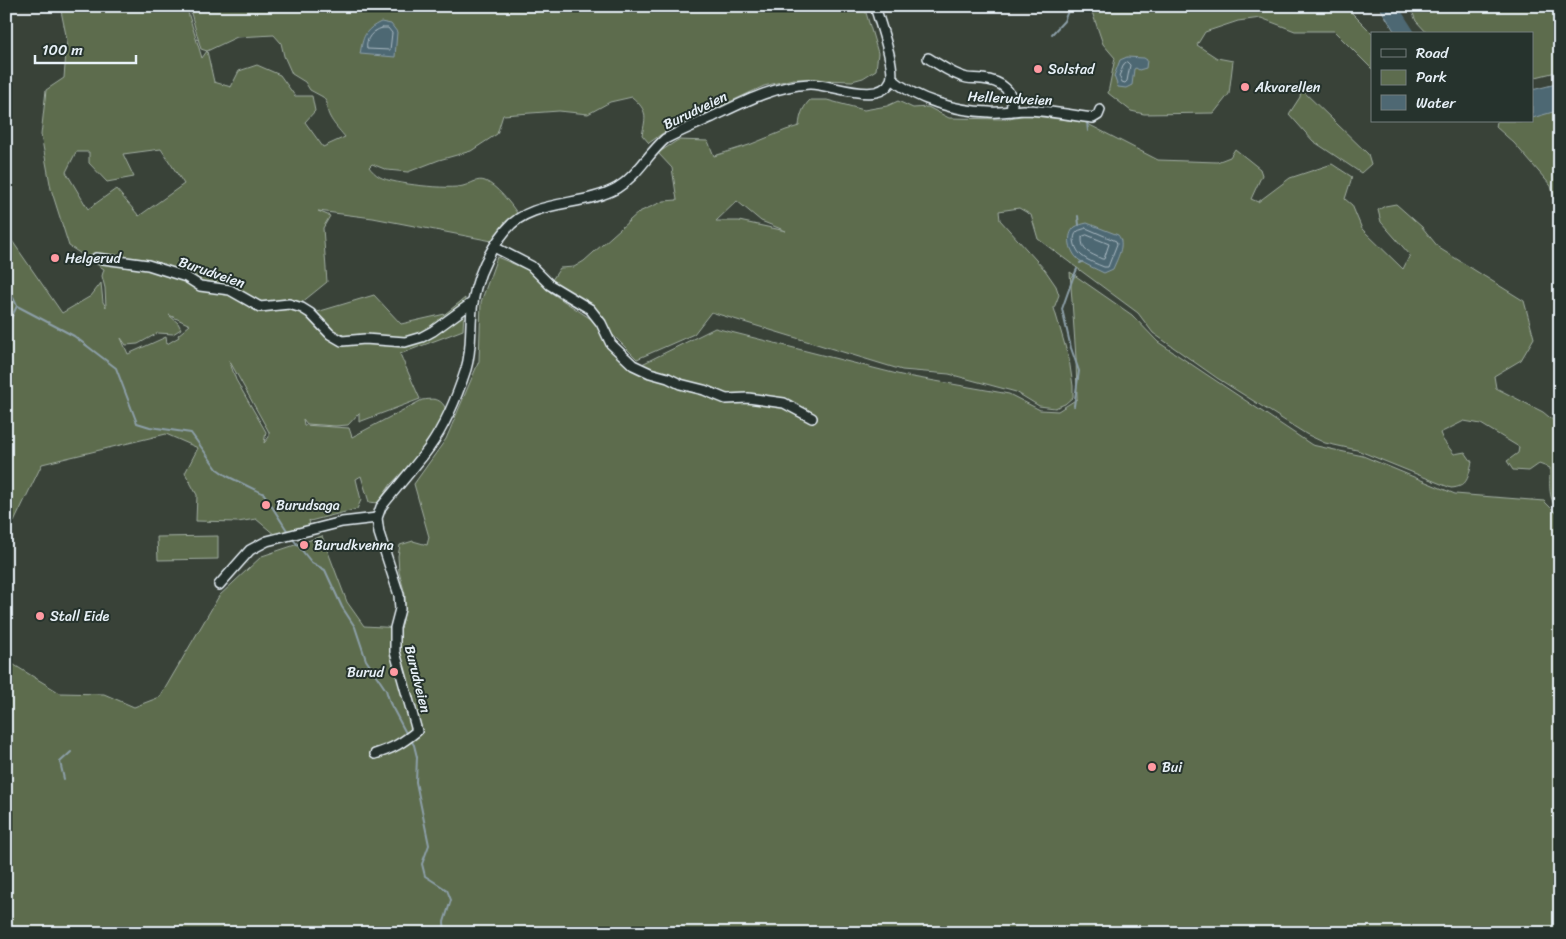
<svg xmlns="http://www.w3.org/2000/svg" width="1566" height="939" font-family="Sriracha,sans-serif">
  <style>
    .green { fill: #5d6c4e; stroke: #a2aea3; fill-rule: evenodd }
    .water { fill: #4e6873; stroke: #8c9fa8 }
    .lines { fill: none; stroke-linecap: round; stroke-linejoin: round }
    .shore { stroke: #aabac3; stroke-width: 1 }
    .stream { stroke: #8c9fa8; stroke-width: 2 }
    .river { stroke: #4e6873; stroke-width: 12 }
    .minor-casing { stroke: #e8f1f8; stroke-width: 12 }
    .minor { stroke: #26332d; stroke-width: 9 }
    .poi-dot { fill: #ff9aa2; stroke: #26332d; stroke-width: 2 }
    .labels { text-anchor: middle; stroke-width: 4; stroke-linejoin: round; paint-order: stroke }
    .poi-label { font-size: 14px; fill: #e8f1f8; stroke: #26332d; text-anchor: start }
    .street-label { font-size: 14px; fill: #e8f1f8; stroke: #26332d }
  </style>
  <rect width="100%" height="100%" fill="#394238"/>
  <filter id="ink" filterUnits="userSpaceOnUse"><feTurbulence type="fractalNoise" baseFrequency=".02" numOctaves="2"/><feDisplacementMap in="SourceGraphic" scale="10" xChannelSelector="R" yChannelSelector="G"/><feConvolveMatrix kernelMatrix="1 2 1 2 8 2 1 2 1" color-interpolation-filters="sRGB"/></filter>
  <g filter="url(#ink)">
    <g class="green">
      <path d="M 60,6 L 186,6 L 202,58 L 207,51 L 201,49 L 189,6 L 864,6 L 878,53 L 876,70 L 863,78 L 852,81 L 793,79 L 764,86 L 663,133 L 649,143 L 642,135 C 646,116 648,111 632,97 L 610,102 L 588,114 L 559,111 L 503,115 L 497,134 L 471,151 L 439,160 L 408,172 L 387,170 L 372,164 L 369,167 C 371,170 376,175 380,177 C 392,184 450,190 463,186 C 471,184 477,178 485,181 C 496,185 511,204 517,213 L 505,225 L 492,241 L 373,218 L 318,211 L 330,216 L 323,228 L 327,282 L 301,303 L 317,312 L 374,295 L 401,324 L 445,314 L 465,298 L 463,330 L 400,354 L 420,399 L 359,422 L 359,413 L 348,425 L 335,426 L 307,424 L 303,419 L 304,425 L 349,428 L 352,437 L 422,400 C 432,399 439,397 445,407 L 444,413 L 427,443 L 417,457 L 391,484 L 378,503 L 369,502 L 361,476 L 356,479 L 361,500 L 357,509 L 310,521 L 309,520 L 310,526 L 275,535 L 256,519 L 238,522 L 196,521 L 197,495 L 185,473 L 198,448 L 166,434 L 42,464 L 14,522 L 6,530 L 6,232 L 62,313 L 91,296 L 101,283 L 103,302 L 106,307 L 105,288 L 102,276 L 104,269 L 69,246 L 51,189 L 41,135 L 46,90 L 64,78 L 67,40 ZM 274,35 L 281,43 L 284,56 L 292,74 L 305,82 L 310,90 L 323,97 L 327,103 C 325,116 338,128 345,137 L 323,147 L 305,122 L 315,111 L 312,96 L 295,96 L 280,75 L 257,65 L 239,71 L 231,87 L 214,82 L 207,51 L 237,37 ZM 161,149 L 184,184 L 139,216 L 116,189 L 88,209 L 66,172 L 76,152 L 89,152 L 89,163 L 107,182 L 134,177 L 123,154 ZM 169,315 L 190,325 L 178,335 L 179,337 L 167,344 L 166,337 L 128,354 L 121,338 L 126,345 L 138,344 L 158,333 L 173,334 L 181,329 L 178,323 ZM 229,360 L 269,432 L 269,437 L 264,443 L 266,432 L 236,380 Z"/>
      <polygon points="1090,6 1345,6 1373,34 1372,69 1334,31 1295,31 1261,18 1238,21 1205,32 1197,45 1217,58 1233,61 1229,94 1214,113 1144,114 1131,111 1108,93 1115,58 1103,44"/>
      <polygon points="1410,6 1560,6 1560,71 1532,78 1532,34 1428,34 1416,21"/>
      <polygon points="1301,89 1368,154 1371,164 1361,173 1313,141 1289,114 1300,97"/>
      <polygon points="1560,99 1560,219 1551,186 1514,143 1496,127 1497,121 1532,121 1532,105"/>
      <path d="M 810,100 L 827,100 L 864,110 L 887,106 L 898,101 L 913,108 L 928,107 L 949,118 L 1004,119 L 1026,115 L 1084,122 L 1158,160 L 1217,162 L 1230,157 L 1235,149 L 1260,169 L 1262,175 L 1251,199 L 1258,202 L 1290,178 L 1332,164 L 1352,177 L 1345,199 L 1352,205 L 1362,229 L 1403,269 L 1410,255 L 1381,222 L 1378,210 L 1385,206 L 1396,204 L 1422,227 L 1439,248 L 1524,301 L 1534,338 L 1521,360 L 1494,376 L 1496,388 L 1543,412 L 1560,426 L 1560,513 C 1547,498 1550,486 1550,468 L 1539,464 L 1529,471 L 1513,470 L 1507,461 L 1518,453 L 1519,447 L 1481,424 L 1464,421 L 1440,433 L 1443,440 L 1454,454 L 1465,452 L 1472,462 C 1468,477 1468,487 1451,488 L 1357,450 L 1325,443 L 1306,434 L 1217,378 L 1153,333 L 1138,313 L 1038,239 L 1031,215 L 1019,208 L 999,211 L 1000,220 L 1045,270 L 1056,286 L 1059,295 L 1054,308 L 1069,359 L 1073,386 L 1073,397 L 1065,404 L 1055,408 L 1039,406 L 1016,392 L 949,374 L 902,370 L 711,312 L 694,334 L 637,359 L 609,331 L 599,311 L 573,294 L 550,283 L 560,268 L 574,267 L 584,261 L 639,212 L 664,201 L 677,200 L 672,168 L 658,153 L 678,140 L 708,141 L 714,156 L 749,145 L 786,130 L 799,126 C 800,116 802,108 810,100 ZM 737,201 L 761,221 L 786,231 L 739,221 L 716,221 Z"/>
      <polygon points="497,257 528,270 550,292 591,319 636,367 715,328 901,375 1009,394 1040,410 1058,411 1077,399 1076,358 1070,272 1132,315 1158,342 1312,445 1363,456 1455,494 1544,501 1560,517 1560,933 6,933 6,660 60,693 104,694 134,707 160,697 219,596 262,556 322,536 347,602 364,626 401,628 405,610 405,594 399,572 398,556 400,545 413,541 427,545 429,537 414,484 446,439 479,361 481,302"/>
      <polygon points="218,536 218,559 158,560 157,537"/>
    </g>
    <g class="water">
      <polygon points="1379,6 1390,6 1396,15 1415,34 1396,34"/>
      <path d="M 381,22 L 391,24 L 397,32 L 395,57 L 360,54 C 363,37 364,30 381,22 Z"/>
      <polygon points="1127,57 1144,58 1147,60 1146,68 1139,70 1136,68 1134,69 1132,85 1126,88 1118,87 1114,76 1120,60"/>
      <polygon points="1560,83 1560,110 1532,118 1532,90"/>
      <path d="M 1087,223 L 1118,235 C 1126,244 1117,259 1113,269 L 1104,273 C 1096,269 1086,265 1079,260 C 1070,253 1065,235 1075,227 C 1078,225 1083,224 1087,223 Z"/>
    </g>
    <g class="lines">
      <g class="shore">
        <path d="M 382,28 L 388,28 L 392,33 L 390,50 L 367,49 C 365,39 372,31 382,28 Z"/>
        <polygon points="1127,62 1130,65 1127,81 1125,83 1122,82 1119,76 1124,64"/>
        <path d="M 1086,228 L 1116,241 L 1117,244 L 1108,267 L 1104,267 C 1097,264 1088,261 1082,256 C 1076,251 1070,237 1078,231 C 1079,230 1085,229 1086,228 Z"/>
        <path d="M 1087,235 L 1109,244 L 1104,259 L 1102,259 C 1090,253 1081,252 1082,237 Z"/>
      </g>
      <g class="stream">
        <polyline points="1052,34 1064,21 1070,6"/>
        <polyline points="1087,122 1088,131"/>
        <polyline points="1078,216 1079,225"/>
        <polyline points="1080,263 1082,262"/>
        <polyline points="6,283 17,306 74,336 116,368 137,423 150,427 191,433 217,469 227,476 264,494 288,532"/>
        <polyline points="6,328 17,306"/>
        <polyline points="1074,406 1079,371 1071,348 1062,309 1073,278 1077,269"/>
        <polyline points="292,538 312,563 325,570 342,607 355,627 366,660 386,690 390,703 407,735"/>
        <polyline points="410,739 414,745 417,757 416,782 429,845 422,864 425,876 447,890 451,900 444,922 445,933"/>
        <polyline points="64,779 60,762 71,752"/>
      </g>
      <polyline class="river" points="1391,6 1409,34"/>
      <defs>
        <g id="minor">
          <path d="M 928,58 C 940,65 953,75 967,78 C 972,79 977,78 982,79 C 1001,81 1016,91 1011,111"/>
          <path d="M 892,79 C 917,100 956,111 989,112 C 1000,113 1012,111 1023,110 C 1046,110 1070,115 1093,118 L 1098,115 L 1100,110"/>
          <polyline points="494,247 531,266 550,285 590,309 601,323 611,344 633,365 650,373 668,378 680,384 704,390 726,399 748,398 784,403 812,418"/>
          <polyline points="96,258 148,265 186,277 200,286 230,290 260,307 289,304 302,308 310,313 330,334 342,341 365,339 405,342 422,337 433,331 473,302"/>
          <polyline points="219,585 250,550 267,541 342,522 377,518"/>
          <path d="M 375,754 C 394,748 402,743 417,731 L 395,652 L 395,628 L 400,609 L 399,595 L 379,533 L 377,518 L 381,507 C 397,487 414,468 429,448 C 446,424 457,397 466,369 C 473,347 469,324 473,302 C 477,275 489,251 506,230 C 530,199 584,207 617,188 C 637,176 648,154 665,139 C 680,131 695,125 710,118 C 742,103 773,86 809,84 C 830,83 880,107 891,80 C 896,67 879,21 875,6"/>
        </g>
      </defs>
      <use href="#minor" class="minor-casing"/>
      <use href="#minor" class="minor"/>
    </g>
  </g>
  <g class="poi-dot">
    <circle cx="1038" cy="69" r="5"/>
    <circle cx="1245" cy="87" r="5"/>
    <circle cx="55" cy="258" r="5"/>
    <circle cx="266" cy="505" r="5"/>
    <circle cx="304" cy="545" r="5"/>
    <circle cx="40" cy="616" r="5"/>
    <circle cx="394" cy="672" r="5"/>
    <circle cx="1152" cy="767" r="5"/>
  </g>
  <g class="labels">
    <g class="poi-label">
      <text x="1048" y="74">Solstad</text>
      <text x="1255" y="92">Akvarellen</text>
      <text x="65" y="263">Helgerud</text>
      <text x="276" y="510">Burudsaga</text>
      <text x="314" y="550">Burudkvenna</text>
      <text x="50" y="621">Stall Eide</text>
      <text x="384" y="677" text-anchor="end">Burud</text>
      <text x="1162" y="772">Bui</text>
    </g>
    <g class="street-label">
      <text transform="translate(1010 98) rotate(3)" y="5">Hellerudveien</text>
      <text transform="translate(695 110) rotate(-26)" y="5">Burudveien</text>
      <text transform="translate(212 272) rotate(19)" y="5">Burudveien</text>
      <text transform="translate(418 679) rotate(76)" y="5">Burudveien</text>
    </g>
  </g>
  <rect width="1566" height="939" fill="none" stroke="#26332d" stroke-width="25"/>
  <rect x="12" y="12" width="1541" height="914" fill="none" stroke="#e8f1f8" stroke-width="2" filter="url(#ink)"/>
  <rect x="1371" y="32" width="162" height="90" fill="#26332d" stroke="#747f7e"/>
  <rect x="1381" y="49" width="25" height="8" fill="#26332d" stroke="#747f7e"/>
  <text x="1416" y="58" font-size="15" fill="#e8f1f8">Road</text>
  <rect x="1381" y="70" width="25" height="15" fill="#5d6c4e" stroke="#747f7e"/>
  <text x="1416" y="82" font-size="15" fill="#e8f1f8">Park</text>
  <rect x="1381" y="95" width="25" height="15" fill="#4e6873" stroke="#747f7e"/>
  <text x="1416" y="108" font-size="15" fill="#e8f1f8">Water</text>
  <path d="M35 55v8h101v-8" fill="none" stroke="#e8f1f8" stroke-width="2.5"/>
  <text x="42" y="55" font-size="15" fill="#e8f1f8" stroke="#26332d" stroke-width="4" paint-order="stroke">100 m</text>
</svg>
